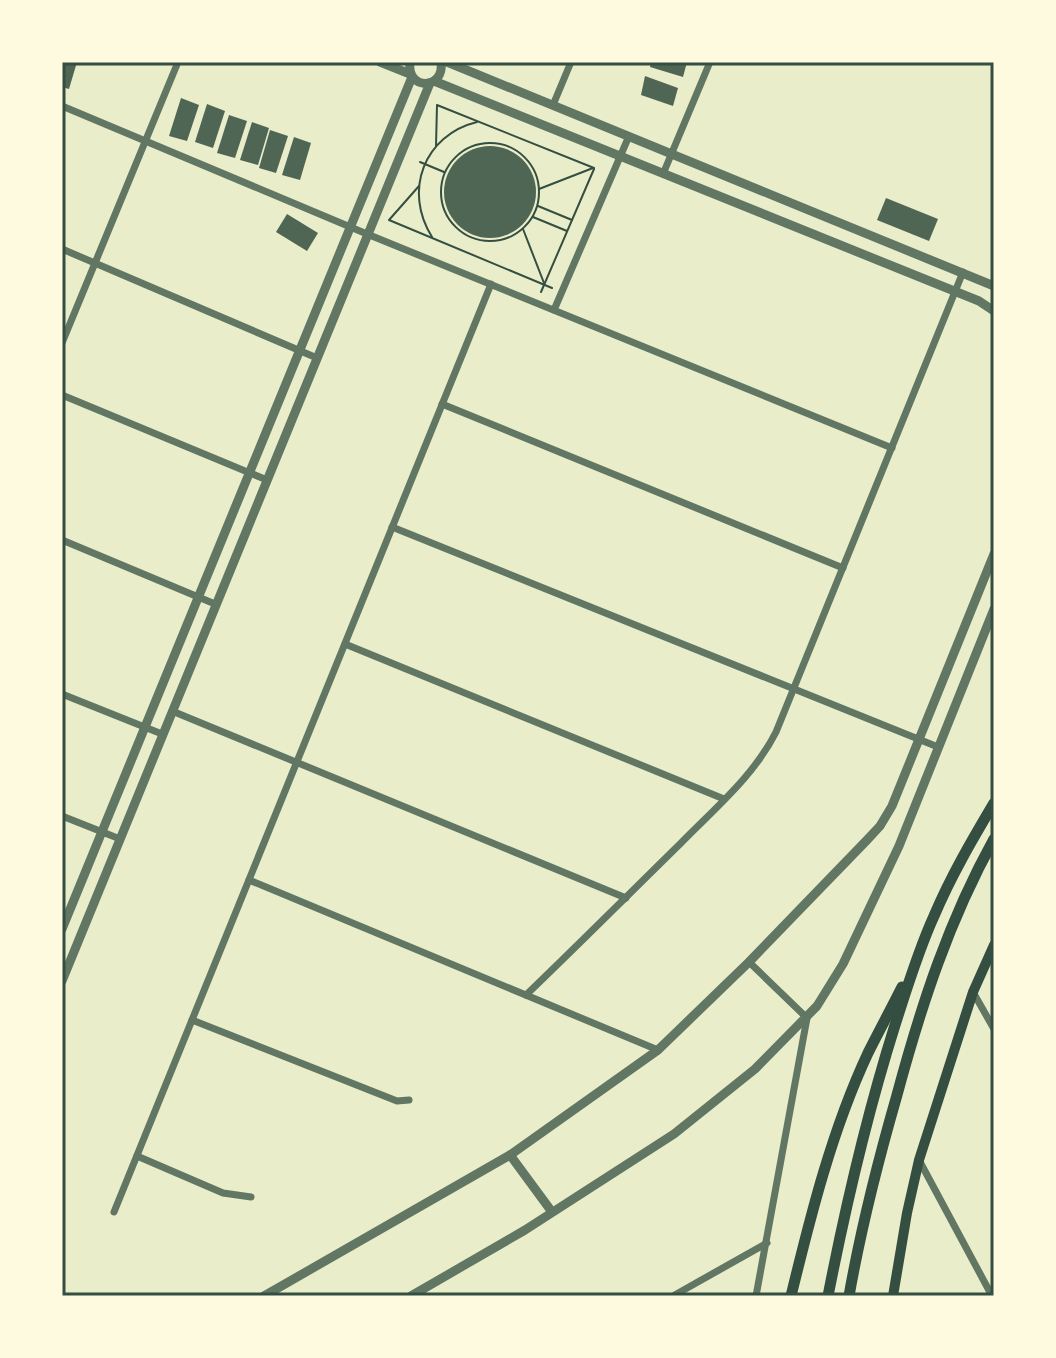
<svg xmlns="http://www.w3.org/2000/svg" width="1056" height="1358" font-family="Montserrat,sans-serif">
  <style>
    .building { fill: #4f6655 }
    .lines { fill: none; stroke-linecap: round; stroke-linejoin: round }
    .path { stroke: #344e41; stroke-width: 2 }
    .minor { stroke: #617663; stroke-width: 7 }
    .tertiary { stroke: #617663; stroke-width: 9 }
    .secondary { stroke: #344e41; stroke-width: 10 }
    .trunk { stroke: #344e41; stroke-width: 11 }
    .neatline { fill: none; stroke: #344e41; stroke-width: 3 }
  </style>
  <rect width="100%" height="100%" fill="#e9edc9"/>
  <g class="building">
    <polygon points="62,62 77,62 69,89 62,87"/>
    <polygon points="651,62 687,62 683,77 650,67"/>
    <polygon points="645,76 678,88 673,106 641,95"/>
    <polygon points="181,98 199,105 187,141 169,136"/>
    <polygon points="207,104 225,111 213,148 195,142"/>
    <polygon points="229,115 247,121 235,158 217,153"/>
    <polygon points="252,122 269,128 258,165 240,160"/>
    <polygon points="270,130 288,136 276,173 259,168"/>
    <polygon points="294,137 311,143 300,180 282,175"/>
    <circle cx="490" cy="192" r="46"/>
    <polygon points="886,198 938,219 929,241 877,220"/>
    <polygon points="287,214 318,233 307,251 276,232"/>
  </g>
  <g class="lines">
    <g class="path">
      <circle cx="490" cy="192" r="49"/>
      <polyline points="436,146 437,105 594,168"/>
      <polyline points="420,162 444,172"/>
      <polyline points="419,186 389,220 552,288"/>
      <polyline points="539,189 593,168"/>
      <polyline points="538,206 572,220"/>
      <polyline points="533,217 567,231"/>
      <polyline points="523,229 544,283"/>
      <path d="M 432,237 C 403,191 424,135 477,122"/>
      <polyline points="541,292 594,169"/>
    </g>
    <g class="minor">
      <polyline points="553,105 571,62"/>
      <polyline points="62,106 367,234 892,448"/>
      <polyline points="663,174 710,62"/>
      <polyline points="62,249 317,358"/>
      <polyline points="554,310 629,136"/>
      <polyline points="62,343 178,62"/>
      <polyline points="62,395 267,480"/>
      <polyline points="442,404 843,568"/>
      <polyline points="392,527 938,747"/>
      <polyline points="62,540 215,604"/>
      <polyline points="345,644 724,799"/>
      <polyline points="62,694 162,734"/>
      <polyline points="172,711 626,898"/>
      <polyline points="62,816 120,839"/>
      <polyline points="249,880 658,1050"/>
      <polyline points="749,962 807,1018 756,1296"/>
      <polyline points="973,992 994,1029"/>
      <path d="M 526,995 C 578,945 629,894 680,844 C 714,809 754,776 776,732 L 963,272"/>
      <polyline points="192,1020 397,1101 409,1100"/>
      <polyline points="137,1156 223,1193 251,1197"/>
      <polyline points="919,1160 992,1296"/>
      <polyline points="114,1212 491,284"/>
      <polyline points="673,1296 767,1243"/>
    </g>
    <g class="tertiary">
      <polyline points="380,62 410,74"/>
      <path d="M 410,62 C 406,91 445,90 441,62"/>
      <polyline points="447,62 994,286"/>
      <polyline points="434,81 979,301 994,311"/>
      <polyline points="62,929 412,77"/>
      <polyline points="62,981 430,83"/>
      <polyline points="510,1155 552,1212"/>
      <polyline points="264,1296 510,1155 658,1050 749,962 867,840 880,826 892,806 994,554"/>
      <polyline points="411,1296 525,1230 674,1134 755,1069 817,1006 843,964 899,846 994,609"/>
    </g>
    <polyline class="secondary" points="893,1296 907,1213 919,1160 973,992 994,945"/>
    <g class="trunk">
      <path d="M 791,1296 C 811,1214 832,1130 868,1053 C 879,1031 891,1009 902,987"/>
      <path d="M 828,1296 C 846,1204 867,1114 895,1025 C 907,988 918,951 934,916 C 951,876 972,840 994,803"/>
      <path d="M 849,1296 C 861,1228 878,1161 897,1095 C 921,1006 949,920 994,839"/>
    </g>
  </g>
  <rect width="1056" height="1358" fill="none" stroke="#fefae0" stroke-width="128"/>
  <rect x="64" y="64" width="928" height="1230" class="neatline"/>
</svg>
